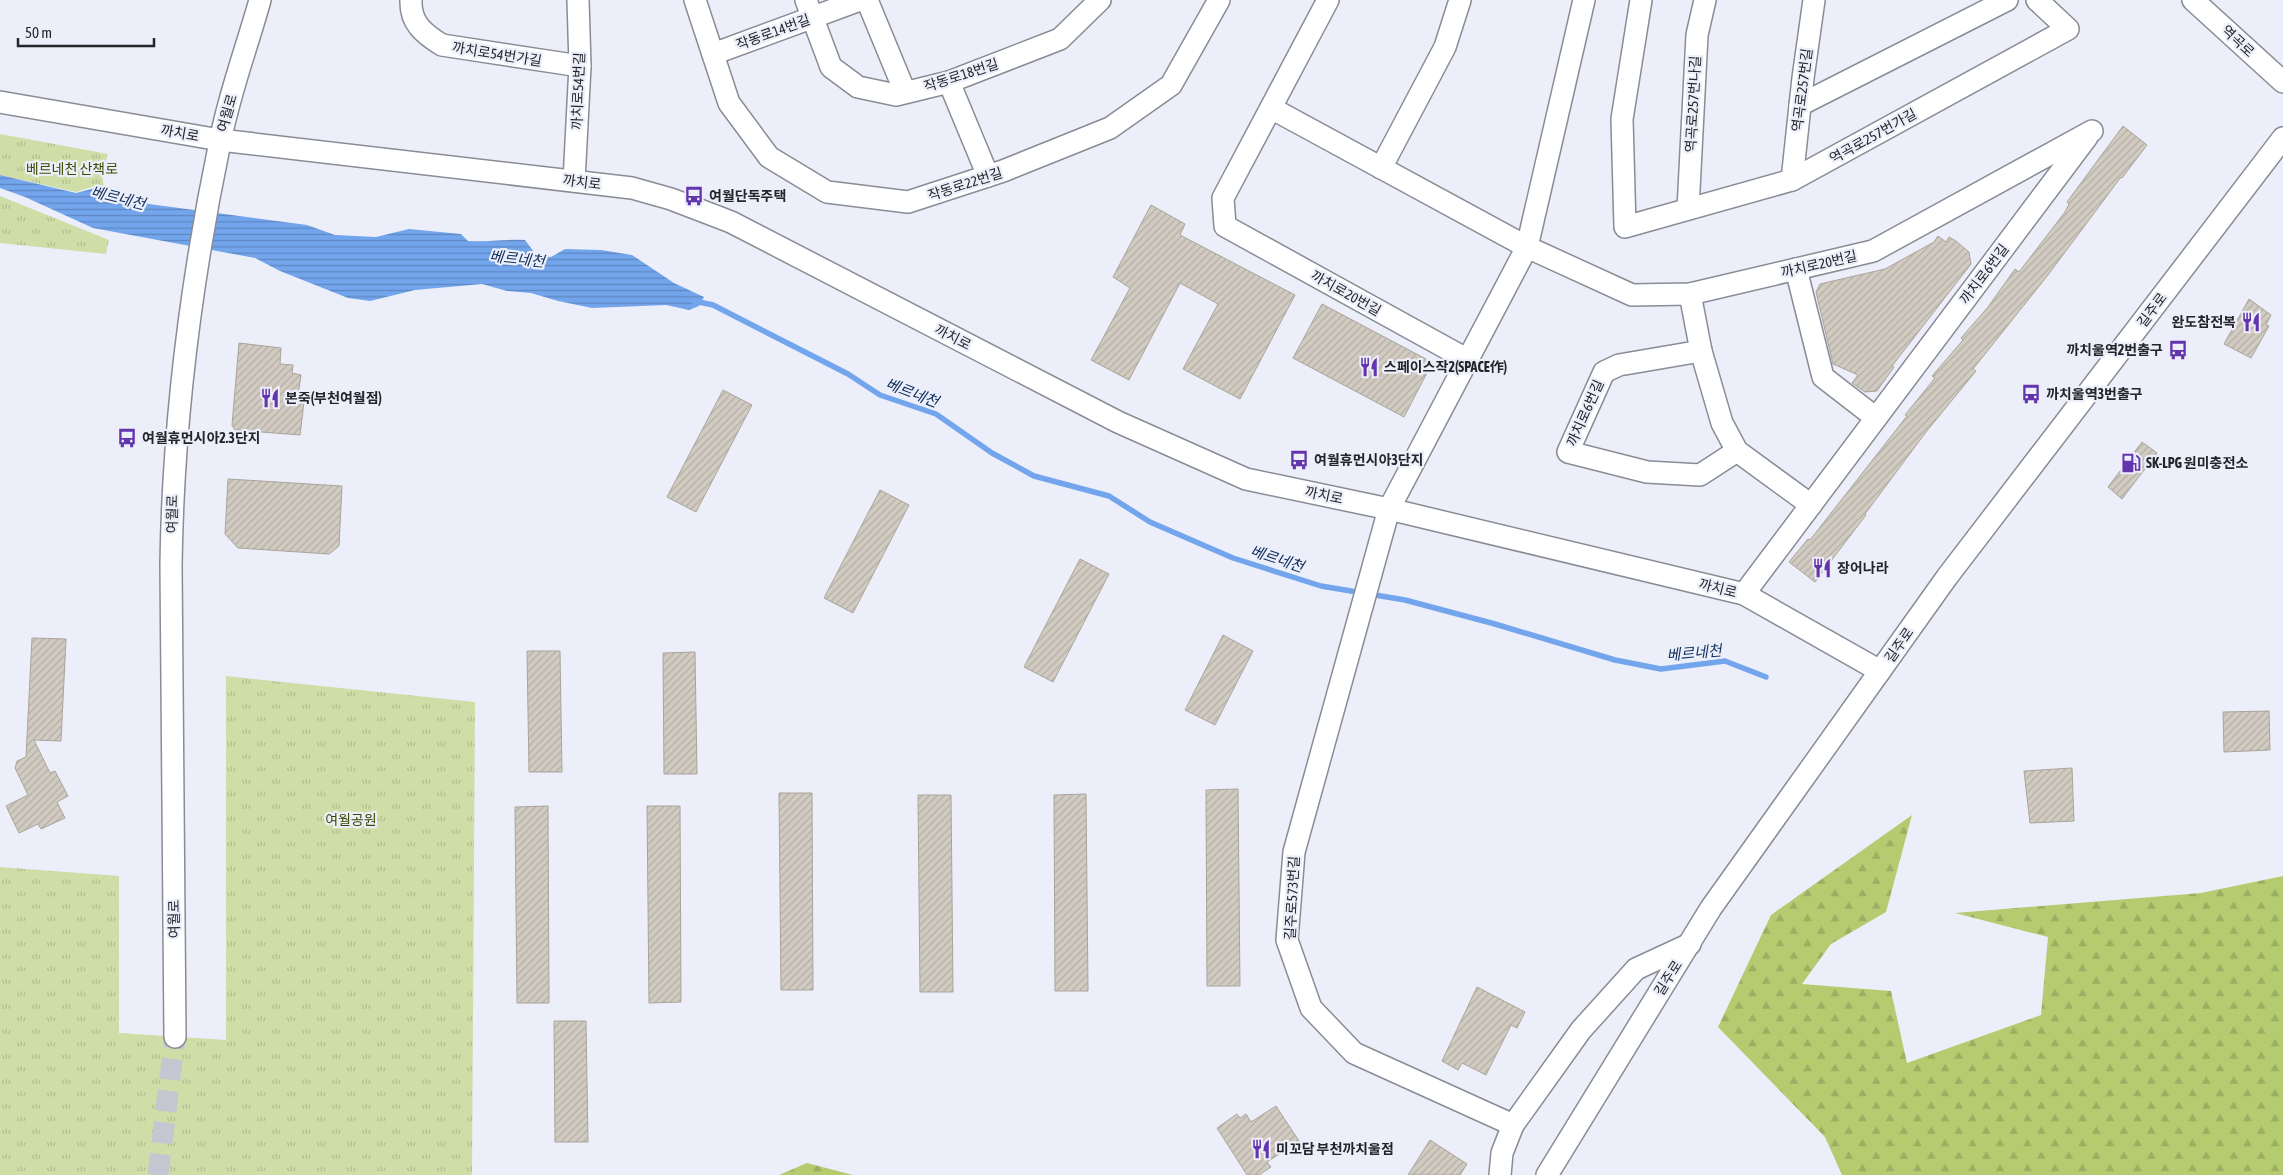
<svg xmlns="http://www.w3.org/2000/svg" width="2283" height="1175" font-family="'Asap Condensed','Noto Sans KR',sans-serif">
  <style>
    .grass { fill: url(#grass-tufts) }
    .forest { fill: url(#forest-firs) }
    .water { fill: url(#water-rules) }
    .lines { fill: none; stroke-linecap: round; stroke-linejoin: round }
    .stream { stroke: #73a5ed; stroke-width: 5.5 }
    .building { fill: url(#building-hatch); stroke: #aaa49b }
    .minor-tunnel { stroke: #c4c7d0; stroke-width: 21; stroke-dasharray: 21 11; stroke-linecap: butt }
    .minor-casing { stroke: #898c96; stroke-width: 24 }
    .minor { stroke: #fff; stroke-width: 21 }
    .labels { text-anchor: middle; stroke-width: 4.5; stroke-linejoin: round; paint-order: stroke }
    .street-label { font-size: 14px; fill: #242529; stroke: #eceffa }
    .park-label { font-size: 14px; fill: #3d4901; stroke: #eceffa }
    .poi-label { font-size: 14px; font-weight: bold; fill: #242529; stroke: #eceffa; text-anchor: start }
    .water-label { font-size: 15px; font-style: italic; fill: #0d2d5a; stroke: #eceffa }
  </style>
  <defs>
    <pattern id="grass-tufts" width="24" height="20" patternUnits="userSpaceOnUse" patternTransform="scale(1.25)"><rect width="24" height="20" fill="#cfdda7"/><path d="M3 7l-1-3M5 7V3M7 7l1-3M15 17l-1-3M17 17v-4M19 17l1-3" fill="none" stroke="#b2be90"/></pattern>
    <pattern id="forest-firs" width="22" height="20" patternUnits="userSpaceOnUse" patternTransform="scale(1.25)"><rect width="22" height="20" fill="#b5cb70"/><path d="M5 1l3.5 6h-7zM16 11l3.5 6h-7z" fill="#9cae61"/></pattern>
    <pattern id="water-rules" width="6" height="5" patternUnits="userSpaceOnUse" patternTransform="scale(1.25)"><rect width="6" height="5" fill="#73a5ed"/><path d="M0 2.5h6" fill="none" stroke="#5e86c0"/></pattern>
    <pattern id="building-hatch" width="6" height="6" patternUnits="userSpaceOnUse" patternTransform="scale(1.25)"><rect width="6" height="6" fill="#d1cbc1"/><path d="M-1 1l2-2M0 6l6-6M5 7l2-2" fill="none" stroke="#b3aea6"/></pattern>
  </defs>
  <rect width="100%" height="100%" fill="#eceffa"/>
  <g class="grass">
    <polygon points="0,134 108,154 102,173 104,190 95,186 76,192 0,175"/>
    <polygon points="0,196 109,240 106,254 0,243"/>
    <polygon points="226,676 475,702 472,1175 0,1175 0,867 119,876 119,1033 226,1040"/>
  </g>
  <g class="forest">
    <polygon points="1912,815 1886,912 1831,944 1802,984 1891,991 1907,1063 2041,1015 2048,937 1955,913 2201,893 2283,876 2283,1175 1842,1175 1825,1137 1718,1027 1771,915"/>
    <polygon points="807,1163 853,1175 779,1175"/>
  </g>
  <path class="water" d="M 0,175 L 76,193 L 95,188 L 149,204 L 307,225 L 335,235 L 376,237 L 409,229 L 461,234 L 468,241 C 488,242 505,239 525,240 L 537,256 L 551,257 L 565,249 L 601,250 L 632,255 L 674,283 L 704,297 L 699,306 L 689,310 L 666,305 L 592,308 L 558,301 L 531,293 L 507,291 L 482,284 L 415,290 L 370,301 L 348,298 L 280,271 L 255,258 L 93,228 L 25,197 L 0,188 Z"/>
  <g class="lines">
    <polyline class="stream" points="694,301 713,305 848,374 880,395 936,414 992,453 1034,476 1109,496 1150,522 1233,558 1321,586 1405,600 1495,624 1615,660 1661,669 1725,661 1766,677"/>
  </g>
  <g class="building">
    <polygon points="2123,126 2147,145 2122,178 2121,177 2048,275 1973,369 1976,371 1926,432 1865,514 1866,515 1815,582 1789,562 1808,539 1810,540 1907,416 1905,415 1935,378 1932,376 1963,340 1961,338 1988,307 2015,269 2019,272 2065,212 2069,204 2067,202"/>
    <polygon points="1151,205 1185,224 1180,235 1295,295 1240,399 1183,369 1218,304 1180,283 1129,380 1091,360 1130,288 1113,277"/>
    <polygon points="1938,236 1946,242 1949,237 1956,241 1969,252 1971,264 1892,366 1894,367 1877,391 1865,392 1852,383 1858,375 1833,364 1816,292 1820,284 1885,269 1934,242"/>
    <polygon points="2249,299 2271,315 2266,325 2269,326 2251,358 2224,344"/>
    <polygon points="1322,304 1426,359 1429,369 1404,417 1293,358"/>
    <polygon points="239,343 281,348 280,364 293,365 292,373 301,375 297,402 304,402 300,435 235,430 232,425"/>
    <polygon points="723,390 752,405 696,512 667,497"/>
    <polygon points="2142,442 2157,453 2122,499 2108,487"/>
    <polygon points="228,479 342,486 339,546 329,554 238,548 225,534"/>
    <polygon points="880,490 909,505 853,613 824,598"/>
    <polygon points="1080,559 1109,574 1053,682 1024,667"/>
    <polygon points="1223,635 1253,651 1215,725 1185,710"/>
    <polygon points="32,638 66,639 61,741 34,740 50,773 55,771 68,796 57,802 65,818 41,829 38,824 19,833 6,806 28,795 15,768 17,761 26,757"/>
    <polygon points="527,651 560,651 562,772 529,772"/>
    <polygon points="695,652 697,774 664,774 663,653"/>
    <polygon points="2269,711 2270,750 2224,752 2223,712"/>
    <polygon points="2072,768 2074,821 2030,823 2024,771"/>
    <polygon points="1238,789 1240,986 1207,986 1206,790"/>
    <polygon points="779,793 812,793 813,990 781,990"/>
    <polygon points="1086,794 1088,991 1055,991 1054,795"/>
    <polygon points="918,795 951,795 953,992 920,992"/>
    <polygon points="548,806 549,1003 517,1003 515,807"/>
    <polygon points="647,806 680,806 681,1002 649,1003"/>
    <polygon points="1477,987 1525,1012 1517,1028 1511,1025 1486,1075 1462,1063 1458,1070 1442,1061"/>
    <polygon points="554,1021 586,1021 588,1142 555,1142"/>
    <polygon points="1276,1106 1299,1141 1267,1162 1271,1167 1259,1175 1247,1175 1217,1128 1237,1114 1240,1118 1246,1114 1251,1122"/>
    <polygon points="1430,1140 1467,1164 1460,1175 1408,1175"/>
  </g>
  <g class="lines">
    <polyline class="minor-tunnel" points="158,1175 175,1037"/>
    <defs>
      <g id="minor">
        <path d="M 411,0 C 410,23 424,34 442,45 L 580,66"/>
        <polyline points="695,0 729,103 769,157 827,192 908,202 1003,171 1110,128 1171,85 1219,0"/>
        <polyline points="806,0 831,67 858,87 896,95 949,82 1060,39 1100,0"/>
        <polyline points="867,0 905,92"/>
        <polyline points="1328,0 1223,198 1225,226 1468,360"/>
        <polyline points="1641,0 1622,119 1625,227 1792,180 2068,29 2037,0"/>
        <polyline points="2193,0 2283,82"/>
        <polyline points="713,54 860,0"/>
        <polyline points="949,82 988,176"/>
        <polyline points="0,102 220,140 632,188 671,199 731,222 1118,422 1246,479 1389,509 1744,594 1880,671"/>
        <polyline points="1800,105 2007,0"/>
        <polyline points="1271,108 1527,247 1632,295 1690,294 1873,251 2092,131"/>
        <polyline points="1381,168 1445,47 1460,0"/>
        <polyline points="1792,180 1803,78 1814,0"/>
        <polyline points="574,181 580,66 578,0"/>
        <polyline points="1688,209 1697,35 1705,0"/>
        <polyline points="1796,269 1823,377 1876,418"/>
        <polyline points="1690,294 1701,351 1722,423 1737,451 1811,505"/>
        <polyline points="1701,351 1619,365 1604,372 1568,452 1647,472 1700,475 1737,451"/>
        <polyline points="1744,594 2087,137"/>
        <path d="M 175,1037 L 171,565 C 173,423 191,281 220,142 C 229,94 247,47 260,0"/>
        <polyline points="1513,1125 1354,1053 1311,1008 1287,940 1294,852 1389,509 1527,247 1584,0"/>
        <polyline points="1500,1175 1502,1153 1513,1125 1581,1030 1636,969 1690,944"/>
        <polyline points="1547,1175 1711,908 1947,577 2283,138"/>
      </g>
    </defs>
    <use href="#minor" class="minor-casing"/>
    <use href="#minor" class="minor"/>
  </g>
  <defs>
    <symbol id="bus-bare" viewBox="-9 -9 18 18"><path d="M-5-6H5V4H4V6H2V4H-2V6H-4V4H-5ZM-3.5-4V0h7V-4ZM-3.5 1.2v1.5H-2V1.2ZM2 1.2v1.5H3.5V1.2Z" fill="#6335ad" stroke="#eceffa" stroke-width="2.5" paint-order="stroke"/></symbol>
    <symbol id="restaurant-bare" viewBox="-9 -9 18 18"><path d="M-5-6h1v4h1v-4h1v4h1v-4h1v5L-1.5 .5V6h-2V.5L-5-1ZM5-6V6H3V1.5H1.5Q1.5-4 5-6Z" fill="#6335ad" stroke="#eceffa" stroke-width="2.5" paint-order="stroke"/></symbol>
    <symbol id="fuel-bare" viewBox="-9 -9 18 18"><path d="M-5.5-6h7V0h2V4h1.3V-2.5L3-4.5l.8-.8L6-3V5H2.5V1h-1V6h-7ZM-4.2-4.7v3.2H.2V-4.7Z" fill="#6335ad" stroke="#eceffa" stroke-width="2.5" paint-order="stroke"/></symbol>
  </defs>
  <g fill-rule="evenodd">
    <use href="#bus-bare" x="680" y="182" width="28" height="28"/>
    <use href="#restaurant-bare" x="2237" y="308" width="28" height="28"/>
    <use href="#bus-bare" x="2164" y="336" width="28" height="28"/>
    <use href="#restaurant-bare" x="1355" y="353" width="28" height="28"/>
    <use href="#bus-bare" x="2017" y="380" width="28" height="28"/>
    <use href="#restaurant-bare" x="256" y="384" width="28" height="28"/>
    <use href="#bus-bare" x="113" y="424" width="28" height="28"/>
    <use href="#bus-bare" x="1285" y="446" width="28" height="28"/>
    <use href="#fuel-bare" x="2117" y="449" width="28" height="28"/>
    <use href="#restaurant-bare" x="1808" y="554" width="28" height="28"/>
    <use href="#restaurant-bare" x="1247" y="1135" width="28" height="28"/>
  </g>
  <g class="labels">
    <g class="street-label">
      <text transform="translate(773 32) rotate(-20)" y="5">작동로14번길</text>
      <text transform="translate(2238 41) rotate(43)" y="5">역곡로</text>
      <text transform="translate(497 54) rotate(9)" y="5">까치로54번가길</text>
      <text transform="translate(961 75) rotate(-18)" y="5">작동로18번길</text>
      <text transform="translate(1802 90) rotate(-83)" y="5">역곡로257번길</text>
      <text transform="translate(578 91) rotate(-88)" y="5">까치로54번길</text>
      <text transform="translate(1693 104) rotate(-87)" y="5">역곡로257번나길</text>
      <text transform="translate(227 113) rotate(-74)" y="5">여월로</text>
      <text transform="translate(180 133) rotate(10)" y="5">까치로</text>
      <text transform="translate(1873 136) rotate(-29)" y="5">역곡로257번가길</text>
      <text transform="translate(582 182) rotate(7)" y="5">까치로</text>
      <text transform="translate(965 184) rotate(-18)" y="5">작동로22번길</text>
      <text transform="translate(1819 264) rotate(-13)" y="5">까치로20번길</text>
      <text transform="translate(1984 274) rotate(-53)" y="5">까치로6번길</text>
      <text transform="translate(1346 293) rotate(29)" y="5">까치로20번길</text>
      <text transform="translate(2152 310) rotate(-53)" y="5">길주로</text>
      <text transform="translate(953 337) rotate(27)" y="5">까치로</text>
      <text transform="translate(1585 413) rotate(-66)" y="5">까치로6번길</text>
      <text transform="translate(1324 495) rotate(12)" y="5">까치로</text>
      <text transform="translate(172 514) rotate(-89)" y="5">여월로</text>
      <text transform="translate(1718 588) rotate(14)" y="5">까치로</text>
      <text transform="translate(1899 645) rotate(-55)" y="5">길주로</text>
      <text transform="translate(1292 898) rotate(-87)" y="5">길주로573번길</text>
      <text transform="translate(174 919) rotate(-91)" y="5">여월로</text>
      <text transform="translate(1668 978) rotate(-58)" y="5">길주로</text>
    </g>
    <g class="park-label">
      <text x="72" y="174">베르네천 산책로</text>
      <text x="351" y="825">여월공원</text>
    </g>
    <g class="poi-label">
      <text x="709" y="201">여월단독주택</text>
      <text x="2236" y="327" text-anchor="end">완도참전복</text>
      <text x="2163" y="355" text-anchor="end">까치울역2번출구</text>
      <text x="1384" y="372">스페이스작2(SPACE作)</text>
      <text x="2046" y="399">까치울역3번출구</text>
      <text x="285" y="403">본죽(부천여월점)</text>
      <text x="142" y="443">여월휴먼시아2.3단지</text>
      <text x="1314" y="465">여월휴먼시아3단지</text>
      <text x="2146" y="468">SK-LPG 원미충전소</text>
      <text x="1837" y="573">장어나라</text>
      <text x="1276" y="1154">미꼬담 부천까치울점</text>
    </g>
    <g class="water-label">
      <text transform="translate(118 198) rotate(14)" y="5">베르네천</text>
      <text transform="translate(517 259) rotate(6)" y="5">베르네천</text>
      <text transform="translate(912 393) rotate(21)" y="5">베르네천</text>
      <text transform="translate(1277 559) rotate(18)" y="5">베르네천</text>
      <text transform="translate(1694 653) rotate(-5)" y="5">베르네천</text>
    </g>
  </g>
  <path d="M18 38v8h136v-8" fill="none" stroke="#242529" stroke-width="2.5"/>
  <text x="25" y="38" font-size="15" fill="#242529" stroke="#eceffa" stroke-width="4" paint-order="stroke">50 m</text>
</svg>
